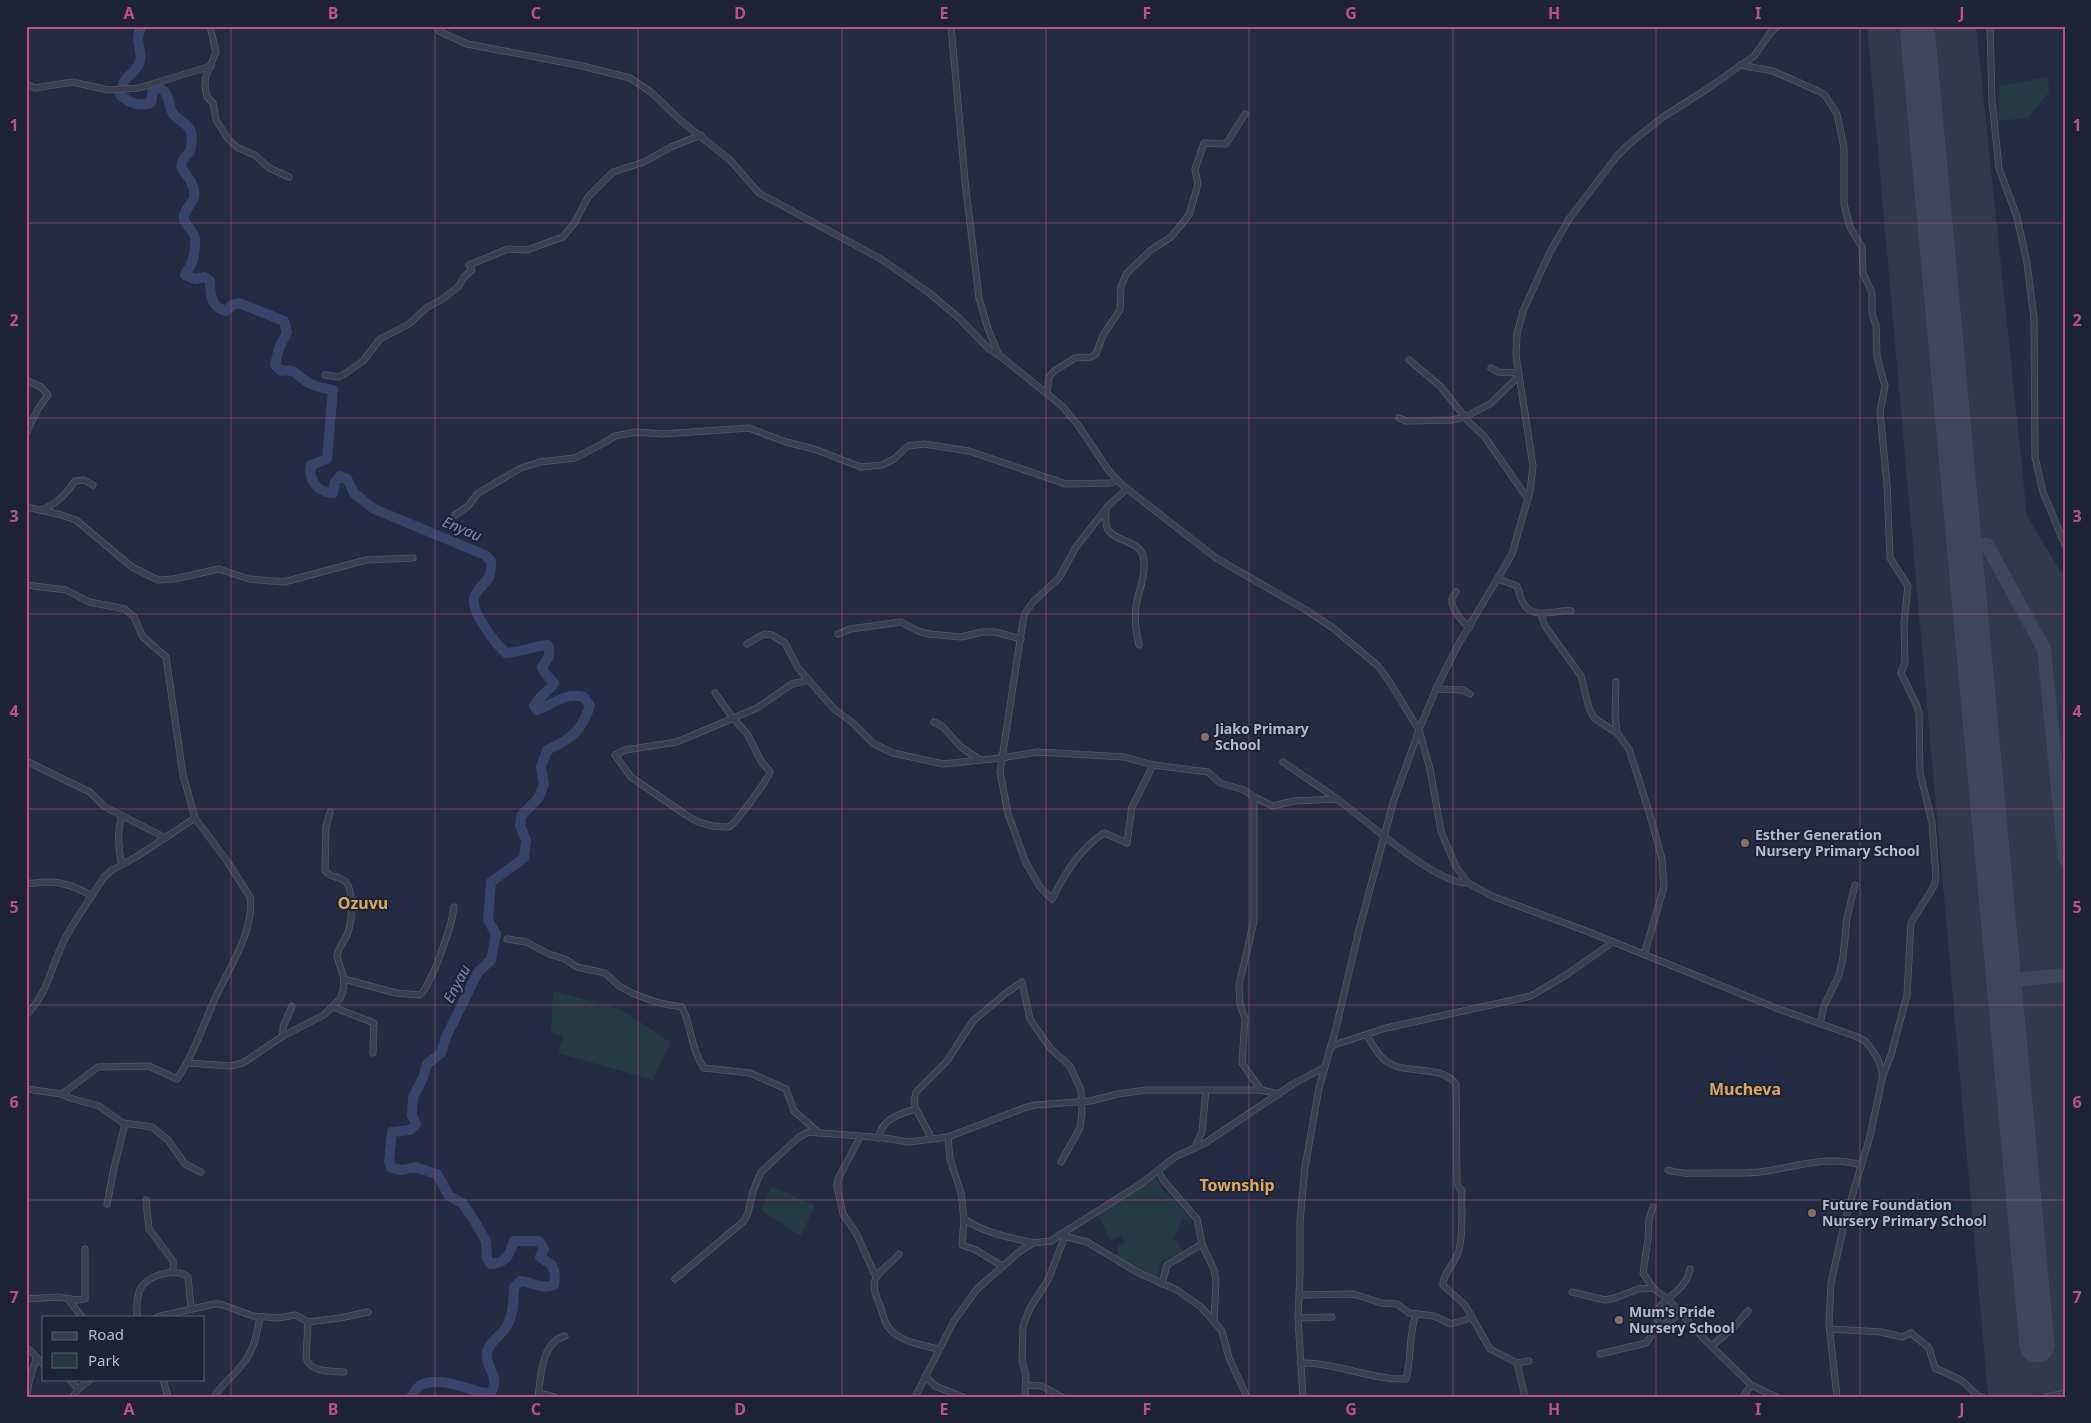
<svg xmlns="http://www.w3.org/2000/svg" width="2091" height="1423" font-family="'Noto Sans',sans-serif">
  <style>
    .airport { fill: #31394f }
    .green { fill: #253b43 }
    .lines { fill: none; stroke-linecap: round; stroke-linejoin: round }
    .river { stroke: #36446a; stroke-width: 10 }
    .taxiway { stroke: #3e475e; stroke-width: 14 }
    .runway { stroke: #3e475e; stroke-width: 35 }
    .minor-casing { stroke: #53596c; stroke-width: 7 }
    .minor { stroke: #383f51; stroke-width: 5.5 }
    .grid { fill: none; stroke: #bd5183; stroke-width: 1; stroke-opacity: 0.55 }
    .education-dot { fill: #8d6e63; stroke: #1d2336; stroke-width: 2 }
    .labels { text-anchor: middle; stroke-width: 4; stroke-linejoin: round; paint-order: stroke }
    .poi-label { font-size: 14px; font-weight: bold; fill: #b4bacc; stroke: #1d2336; text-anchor: start }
    .water-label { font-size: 15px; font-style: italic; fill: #7a8bb5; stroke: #1d2336 }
    .quarter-label { font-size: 16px; font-weight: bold; fill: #dda85e; stroke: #1d2336 }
    .neatline { fill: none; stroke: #bd5183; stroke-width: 2 }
    .grid-label { font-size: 16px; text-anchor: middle; font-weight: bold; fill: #bd5183 }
  </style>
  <rect width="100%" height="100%" fill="#232c42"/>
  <polygon class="airport" points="1867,26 1976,26 2027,516 2065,579 2065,1393 2033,1395 1988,1395"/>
  <g class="green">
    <polygon points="2048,77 2049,92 2028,118 1998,121 1999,86"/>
    <polygon points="553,991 621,1009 670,1042 653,1080 558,1053 563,1036 551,1032"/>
    <path d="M 1155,1176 C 1159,1189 1183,1207 1192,1221 L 1182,1219 L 1178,1232 L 1173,1238 L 1179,1244 L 1183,1252 L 1161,1262 L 1157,1280 L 1113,1258 L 1115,1254 L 1118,1253 L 1118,1246 L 1126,1242 L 1121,1236 L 1111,1241 L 1097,1213 Z"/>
    <polygon points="771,1187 815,1205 801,1236 761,1210"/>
  </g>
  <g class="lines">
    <path class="river" d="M 142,26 C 133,41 143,49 140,61 C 137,75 123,72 120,95 C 130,103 139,107 151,103 L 153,89 L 156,87 C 173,92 166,105 174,115 C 179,121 188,123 191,132 C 193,137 191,146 190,152 C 169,170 192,172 194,191 C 196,202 187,205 184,215 C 182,224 194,230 195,238 C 196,245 194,258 191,265 C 189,269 186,270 185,275 L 195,279 L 205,277 L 210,281 C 210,295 211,307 226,311 L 232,305 L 239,303 L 284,321 L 287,333 L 279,348 L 275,365 L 281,371 C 297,368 297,377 309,383 C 316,387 325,388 333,390 L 327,459 L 311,465 C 308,480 317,492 333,493 L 335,482 L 340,476 L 347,479 L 354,493 L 374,509 L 485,555 L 491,561 C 492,583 485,579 475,595 C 467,608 496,644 506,653 C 520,652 534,646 548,645 C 552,654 547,660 542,667 L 545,673 L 554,683 C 548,693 539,695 534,706 L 537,710 C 554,704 565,692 584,697 L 590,706 C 581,732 571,739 547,750 L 541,767 L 544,784 L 539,797 L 521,816 L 520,826 L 526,840 L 524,858 L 491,882 L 488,920 L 496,934 L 491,960 L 478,972 L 446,1037 L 441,1053 L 427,1064 L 423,1078 L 413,1097 L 412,1116 L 416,1124 L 410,1130 L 392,1132 L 389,1162 L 391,1168 L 402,1170 L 415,1167 L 437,1174 L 449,1196 L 462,1203 L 474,1220 L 486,1241 L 487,1258 L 490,1264 C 507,1263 509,1255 514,1241 L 539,1241 L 544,1249 L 540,1257 L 552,1265 L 555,1274 L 554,1285 C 542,1290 533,1282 520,1281 L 514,1287 C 513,1300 514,1314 507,1326 C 502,1335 488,1342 487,1353 C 485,1369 502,1377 490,1394 C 469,1391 441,1375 421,1385 C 417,1387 414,1393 411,1397"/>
    <g class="taxiway">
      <polyline points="1964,547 1987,545 2044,649 2065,859"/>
      <polyline points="2004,981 2065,975"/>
    </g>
    <polyline class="runway" points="1917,26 2037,1345"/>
    <defs>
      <g id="minor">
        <polyline points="210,26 216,52 206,76 205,86 207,97 213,103 216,120 228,139 238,148 255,155 269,168 289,177"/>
        <polyline points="437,26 439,31 467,44 578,65 630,78 651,92 680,120 730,160 759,193 881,259 928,292 959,318 989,349 999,355"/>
        <polyline points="951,26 965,181 979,298 988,329 999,355 1062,406 1078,425 1109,471 1121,484 1216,558 1306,610 1333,628 1378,666 1389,681 1419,730 1430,769 1441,831 1456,867 1468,883 1494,897 1589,932 1776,1008 1855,1036 1865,1041 1870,1047 1878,1059 1883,1075 1870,1136 1845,1220 1831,1283 1829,1324 1837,1397"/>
        <polyline points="1990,26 1992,101 1999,168 2017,217 2027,263 2034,318 2035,457 2043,492 2065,545"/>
        <polyline points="1740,65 1773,71 1818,91 1825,95 1837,114 1844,148 1844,204 1850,227 1862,247 1863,273 1872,293 1872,314 1876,325 1877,357 1885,386 1880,412 1887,485 1890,558 1908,586 1904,623 1905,662 1901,673 1917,706 1919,714 1920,773 1932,822 1936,877 1934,886 1911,923 1907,995 1891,1055 1883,1075"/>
        <polyline points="26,84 35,88 73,82 108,90 139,88 211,66"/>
        <polyline points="1409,360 1440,386 1469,422 1484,436 1528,499"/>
        <polyline points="1491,368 1498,372 1517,373"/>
        <polyline points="325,375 339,377 346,373 363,361 380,339 409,324 426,308 441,300 458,287 464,277 472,270 469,265 508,249 527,250 563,237 575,222 588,197 613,172 644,162 671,147 701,135"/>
        <polyline points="26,380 41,387 48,395 38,409 26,433"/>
        <polyline points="1047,393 1049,377 1054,371 1075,358 1091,357 1096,354 1103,335 1120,310 1121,287 1126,274 1151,250 1171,237 1189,215 1198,184 1195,169 1204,143 1226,144 1245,114"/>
        <polyline points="1399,418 1406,421 1451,420 1465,417 1490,404 1518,377"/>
        <path d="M 1127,489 L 1109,505 L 1076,547 L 1059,578 L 1034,601 L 1025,613 L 1023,621 L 1000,772 L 1008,814 L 1026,863 L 1040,887 L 1052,899 C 1065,874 1079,849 1104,833 L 1127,843 L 1132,807 L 1153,765"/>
        <polyline points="26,507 58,514 76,520 132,567 158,580 174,579 219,569 249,579 284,582 366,560 413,558"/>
        <path d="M 1106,509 C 1106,515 1105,523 1107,528 C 1112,541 1139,540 1143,556 C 1147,574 1139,589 1136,606 C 1134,620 1136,632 1139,645"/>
        <path d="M 41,510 C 57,504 65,495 75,481 L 84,480 L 93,485"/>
        <polyline points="455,515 468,506 478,493 521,468 540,462 575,458 604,443 615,436 636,432 663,434 749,428 786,442 814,449 861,467 882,465 894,459 908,446 924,444 969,451 1066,484 1110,483 1117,481"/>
        <path d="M 1498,579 L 1517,586 C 1519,591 1520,597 1522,601 C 1532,622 1555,609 1571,611"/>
        <path d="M 26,585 L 66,590 L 89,602 L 125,609 L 134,617 L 143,637 L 166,657 L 183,775 L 195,818 L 227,861 L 250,897 C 255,932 227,971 213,1003 C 202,1029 193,1055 177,1079 L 149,1066 L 98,1067 L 62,1094"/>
        <path d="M 1456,592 C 1455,594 1452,596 1452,599 C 1450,608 1463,622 1469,628"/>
        <polyline points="1541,614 1545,626 1581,676 1589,708 1594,718 1617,733 1629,749 1650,815 1662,859 1664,887 1644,955"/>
        <polyline points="838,634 850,629 901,622 918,631 929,634 961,637 982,632 995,632 1021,639"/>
        <polyline points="747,644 764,634 772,635 785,643 798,668 834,709 853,723 874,744 893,753 943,764 1001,758 1038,752 1124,757 1153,765 1208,772 1220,783 1244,790 1254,797 1273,806 1294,801 1337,799"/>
        <polyline points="1616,682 1615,715 1617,733"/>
        <polyline points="1436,689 1463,690 1470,694"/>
        <path d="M 715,693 L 733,718 L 748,735 L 761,761 L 770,772 C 769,778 735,824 729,827 L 713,826 L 698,822 L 686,815 L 631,777 L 615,755 L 625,750 L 677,742 L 757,708 L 792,684 L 809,680"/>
        <polyline points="934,722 942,726 961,747 980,760"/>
        <polyline points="26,761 90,792 105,807 166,838"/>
        <path d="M 1283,762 C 1301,775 1319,786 1337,799 C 1366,820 1435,884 1468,883"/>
        <polyline points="1254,797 1254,921 1239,985 1240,1004 1245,1019 1242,1063 1261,1090"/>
        <path d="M 122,864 C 118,850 117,830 122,816"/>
        <path d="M 26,883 C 33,884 39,882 46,882 C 63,881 78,888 92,896"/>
        <path d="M 507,939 L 526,942 L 549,954 L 565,959 L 577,967 L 605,973 L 619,986 L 634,994 L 659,1003 L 682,1007 C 692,1027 691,1050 704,1068 L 750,1073 L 786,1089 L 794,1111 L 819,1133"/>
        <path d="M 344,979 L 396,993 L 420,995 C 432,984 452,925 454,907"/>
        <polyline points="333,1007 374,1023 373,1053"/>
        <path d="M 26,1015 C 50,992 52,960 68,933 C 79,914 92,896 104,877 L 112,870 L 136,857 L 195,818"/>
        <polyline points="1820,1024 1824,1006 1839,975 1843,957 1847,918 1855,885"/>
        <polyline points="283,1036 283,1027 292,1006"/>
        <path d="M 1367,1036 C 1373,1044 1377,1055 1386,1061 C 1406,1076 1440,1063 1456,1084 L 1457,1182 L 1459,1188 L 1462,1190 C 1461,1210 1464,1229 1459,1250 C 1456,1263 1442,1274 1443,1285 L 1465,1305 L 1490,1349 L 1517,1363 L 1525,1397"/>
        <polyline points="1331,1046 1386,1028 1531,996 1566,975 1613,942"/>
        <path d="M 187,1063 L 230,1066 L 243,1063 L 283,1036 L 324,1015 L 340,999 L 343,991 L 344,979 L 337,956 C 338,948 344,942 347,935 C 352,924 354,891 346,882 C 340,876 331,878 325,871 L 326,827 L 330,812"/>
        <polyline points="26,1089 62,1094 70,1098 99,1106 123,1123 152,1127 168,1140 185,1164 201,1172"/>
        <polyline points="860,1137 838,1179 837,1186 843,1214 856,1233 876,1277"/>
        <path d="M 948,1137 L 950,1159 L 961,1193 L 964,1219 C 985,1233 1008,1237 1033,1243"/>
        <path d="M 879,1138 C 880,1120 901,1113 916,1109"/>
        <polyline points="932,1139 916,1109 914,1101 916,1092 947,1061 973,1021 1006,993 1022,982 1030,1019 1050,1048 1070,1066 1081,1090 1082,1112 1080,1128 1061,1162"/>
        <polyline points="1195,1148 1202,1131 1206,1090"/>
        <path d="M 1668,1170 C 1684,1175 1698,1173 1714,1173 C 1732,1173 1749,1174 1767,1171 C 1799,1166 1829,1155 1861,1165"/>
        <polyline points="1158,1171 1164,1181 1197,1219 1202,1244 1214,1270 1216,1282 1214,1320"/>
        <polyline points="146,1200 149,1229 173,1261 173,1272"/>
        <polyline points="107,1204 114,1168 125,1124"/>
        <polyline points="1653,1207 1649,1219 1648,1239 1643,1273 1653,1288 1669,1300 1704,1339 1751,1385"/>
        <polyline points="964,1219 962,1245 976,1250 1002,1266"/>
        <polyline points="1060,1235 1142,1183 1175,1157 1205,1143 1293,1084 1323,1068"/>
        <path d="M 899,1254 C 893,1262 878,1271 875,1280 C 872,1288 877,1298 880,1306 C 883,1313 884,1322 889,1328 C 900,1342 922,1345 938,1349"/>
        <polyline points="675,1279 744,1221 748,1213 753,1191 761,1172 799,1137 809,1132 884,1138 909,1142 948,1137 1024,1108 1035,1105 1090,1101 1118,1094 1146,1090 1261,1090 1279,1094"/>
        <polyline points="1162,1284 1167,1265 1202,1244"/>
        <polyline points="1572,1292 1605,1300 1615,1298 1638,1289 1653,1288"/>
        <polyline points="1300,1295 1354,1294 1381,1303 1397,1304 1409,1313 1434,1316 1451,1324 1471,1318"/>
        <polyline points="26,1299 58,1297 77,1300 85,1299 85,1249"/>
        <polyline points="68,1299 82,1317"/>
        <path d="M 137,1317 C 137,1307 136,1295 142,1286 C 151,1274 177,1268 188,1277 L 191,1308"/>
        <polyline points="157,1317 214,1304 220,1304 253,1316 277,1318 296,1315 308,1322 340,1318 368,1312"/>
        <polyline points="1298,1318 1332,1317"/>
        <path d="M 308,1322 L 306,1358 C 311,1373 330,1371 344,1372"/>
        <path d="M 1661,1326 L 1657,1320 L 1658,1309 C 1668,1295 1686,1290 1690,1269"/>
        <polyline points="1830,1329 1881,1332 1902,1337 1911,1333 1929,1348 1935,1368 1961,1380 1978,1396 1982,1397"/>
        <polyline points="1713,1345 1733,1328 1748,1311"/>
        <path d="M 26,1348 C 32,1350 38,1360 44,1365"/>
        <polyline points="1600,1354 1646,1343 1656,1329 1682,1313"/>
        <path d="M 1300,1363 C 1336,1362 1370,1380 1406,1379 C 1412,1358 1408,1335 1416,1315"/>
        <polyline points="1517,1363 1529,1361"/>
        <polyline points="925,1376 935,1386 963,1397"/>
        <polyline points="69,1379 78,1389"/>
        <polyline points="163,1379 168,1397"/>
        <polyline points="1025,1385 1042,1386 1062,1397"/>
        <polyline points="539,1393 554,1397"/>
        <polyline points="27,1397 29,1382 36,1359"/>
        <polyline points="73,1397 78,1389 91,1379"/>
        <path d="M 214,1397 C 223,1382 238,1373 247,1358 C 255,1346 257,1331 260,1317"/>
        <path d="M 538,1397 C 541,1377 541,1342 565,1336"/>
        <polyline points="915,1397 954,1321 977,1289 1019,1252 1033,1243 1051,1241 1060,1235 1087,1242 1137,1272 1177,1290 1201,1307 1222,1331 1229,1358 1247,1397"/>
        <polyline points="1025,1397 1026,1374 1022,1362 1023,1326 1030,1308 1048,1280 1065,1236"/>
        <polyline points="1303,1397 1298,1318 1300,1273 1300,1221 1305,1167 1319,1088 1336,1028 1358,934 1393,803 1419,730 1436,689 1458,645 1512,554 1530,491 1533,466 1516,355 1517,334 1523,311 1550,252 1569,219 1617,156 1629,144 1663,117 1707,89 1754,56 1771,32 1778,26"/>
        <polyline points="1743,1397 1751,1385 1776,1397"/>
        <polyline points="2047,1397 2065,1393"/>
      </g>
    </defs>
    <use href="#minor" class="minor-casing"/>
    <use href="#minor" class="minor"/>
  </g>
  <path class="grid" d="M 231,26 L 231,1397M 435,26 L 435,1397M 638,26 L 638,1397M 842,26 L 842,1397M 1046,26 L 1046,1397M 1249,26 L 1249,1397M 1453,26 L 1453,1397M 1656,26 L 1656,1397M 1860,26 L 1860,1397M 26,223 L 2065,223M 26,418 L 2065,418M 26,614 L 2065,614M 26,809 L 2065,809M 26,1005 L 2065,1005M 26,1200 L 2065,1200"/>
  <g class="education-dot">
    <circle cx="1205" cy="737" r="5"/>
    <circle cx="1745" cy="843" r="5"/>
    <circle cx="1812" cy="1213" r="5"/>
    <circle cx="1619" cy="1320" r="5"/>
  </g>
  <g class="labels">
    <g class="poi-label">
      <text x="1215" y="734">Jiako Primary<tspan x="1215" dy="16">School</tspan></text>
      <text x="1755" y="840">Esther Generation<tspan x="1755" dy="16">Nursery Primary School</tspan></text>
      <text x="1822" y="1210">Future Foundation<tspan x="1822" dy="16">Nursery Primary School</tspan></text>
      <text x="1629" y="1317">Mum's Pride<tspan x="1629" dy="16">Nursery School</tspan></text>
    </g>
    <g class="water-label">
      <text transform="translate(462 529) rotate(23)" y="5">Enyau</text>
      <text transform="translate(457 984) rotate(-62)" y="5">Enyau</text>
    </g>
    <g class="quarter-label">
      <text x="363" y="909">Ozuvu</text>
      <text x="1745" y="1095">Mucheva</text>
      <text x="1237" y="1191">Township</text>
    </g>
  </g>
  <rect width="2091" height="1423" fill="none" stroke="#1d2336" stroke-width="55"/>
  <rect x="42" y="1316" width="162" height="65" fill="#1d2336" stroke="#595f72"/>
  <rect x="52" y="1332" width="25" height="8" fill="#383f51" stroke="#595f72"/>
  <text x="88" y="1340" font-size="15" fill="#b4bacc">Road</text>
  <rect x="52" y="1353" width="25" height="15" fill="#253b43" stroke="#595f72"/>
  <text x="88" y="1366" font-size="15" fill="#b4bacc">Park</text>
  <rect x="28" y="28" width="2036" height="1368" class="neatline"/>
  <g class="grid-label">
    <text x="129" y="19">A</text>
    <text x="333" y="19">B</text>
    <text x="536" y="19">C</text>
    <text x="740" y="19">D</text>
    <text x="944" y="19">E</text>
    <text x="1147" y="19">F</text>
    <text x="1351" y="19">G</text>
    <text x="1554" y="19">H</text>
    <text x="1758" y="19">I</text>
    <text x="1962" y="19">J</text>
    <text x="14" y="131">1</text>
    <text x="2077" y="131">1</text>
    <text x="14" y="326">2</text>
    <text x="2077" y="326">2</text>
    <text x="14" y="522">3</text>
    <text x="2077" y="522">3</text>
    <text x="14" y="717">4</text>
    <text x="2077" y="717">4</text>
    <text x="14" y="913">5</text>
    <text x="2077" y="913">5</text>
    <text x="14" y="1108">6</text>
    <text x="2077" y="1108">6</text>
    <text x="14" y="1303">7</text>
    <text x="2077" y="1303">7</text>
    <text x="129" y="1415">A</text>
    <text x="333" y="1415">B</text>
    <text x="536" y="1415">C</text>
    <text x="740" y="1415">D</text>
    <text x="944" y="1415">E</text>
    <text x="1147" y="1415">F</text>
    <text x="1351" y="1415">G</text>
    <text x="1554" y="1415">H</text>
    <text x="1758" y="1415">I</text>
    <text x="1962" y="1415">J</text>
  </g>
</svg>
